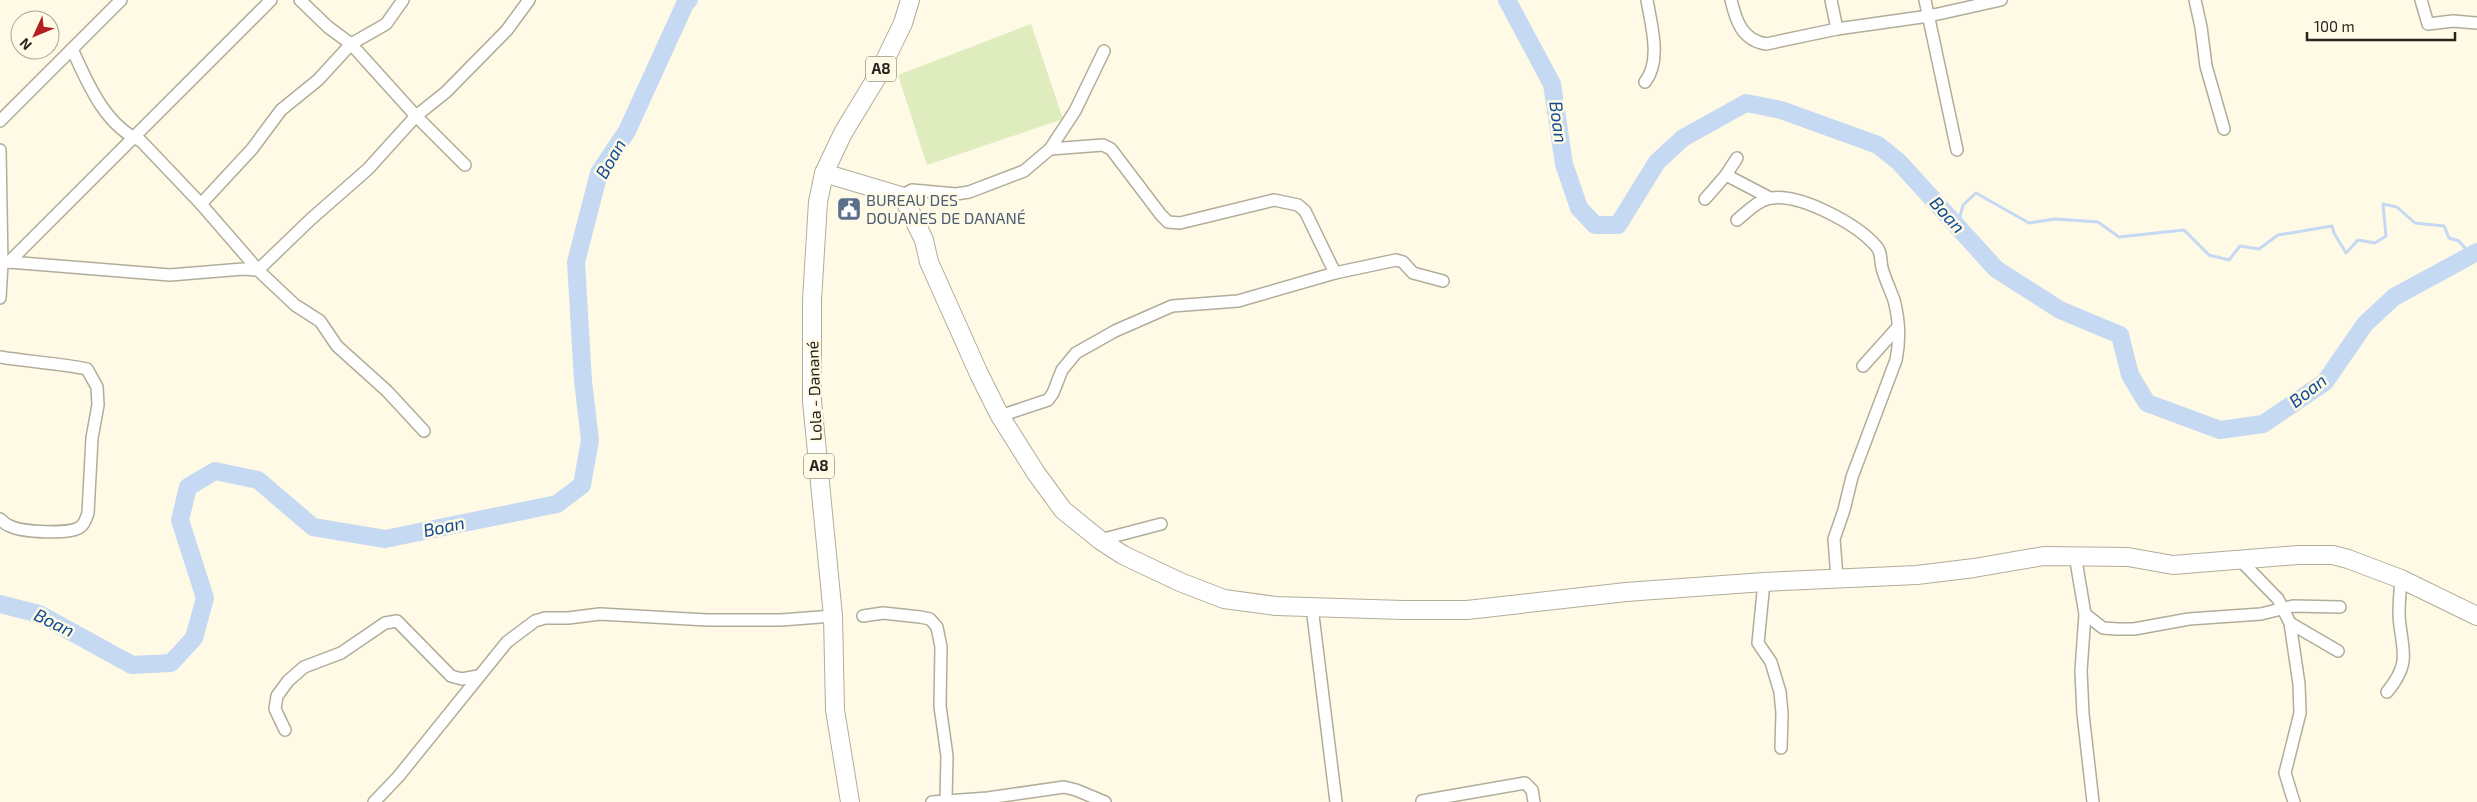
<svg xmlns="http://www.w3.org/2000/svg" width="2477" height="802" font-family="'Exo 2',sans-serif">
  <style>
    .green { fill: #dfecbe }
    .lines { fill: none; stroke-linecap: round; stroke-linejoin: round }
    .stream { stroke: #c6d9f3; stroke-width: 3 }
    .river { stroke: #c6d9f3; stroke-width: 18 }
    .street-casing { stroke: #b1ad9b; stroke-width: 14 }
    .primary-casing { stroke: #b1ad9b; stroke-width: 20 }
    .street { stroke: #fff; stroke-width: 11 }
    .primary { stroke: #fff; stroke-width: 18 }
    .labels { text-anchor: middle; stroke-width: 5; stroke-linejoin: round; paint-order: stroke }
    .shield { fill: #fefae6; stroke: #676459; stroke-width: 1 }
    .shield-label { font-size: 15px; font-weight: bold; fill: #26241d }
    .service-label { font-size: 16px; fill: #4e5e75; stroke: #fefae6; text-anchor: start }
    .street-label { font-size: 16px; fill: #26241d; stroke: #fefae6 }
    .water-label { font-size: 18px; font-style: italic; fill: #0f4c95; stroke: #fefae6 }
  </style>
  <rect width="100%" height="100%" fill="#fefae6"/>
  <polygon class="green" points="1031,24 1063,119 927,165 898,75"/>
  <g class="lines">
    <polyline class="stream" points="1957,228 1963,205 1976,193 2029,223 2055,219 2098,222 2119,237 2184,230 2209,255 2229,260 2240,246 2259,249 2278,235 2332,226 2334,233 2346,253 2358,240 2375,243 2386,236 2383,204 2397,207 2415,223 2444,226 2449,238 2459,241 2471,255"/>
    <g class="river">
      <polyline points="1507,0 1552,84 1564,164 1579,208 1595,225 1618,225 1657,162 1683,138 1746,103 1781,110 1878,145 1899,162 1996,269 2060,310 2120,335 2130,375 2147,403 2220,430 2263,424 2325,382 2365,324 2394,297 2477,252"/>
      <polyline points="0,604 39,614 132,665 171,663 194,638 205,598 180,520 188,487 215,471 258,480 313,527 385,539 557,504 582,485 590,440 583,381 576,262 599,173 627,131 685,4 689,0"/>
    </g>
    <defs>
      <g id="street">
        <polyline points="300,0 328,27 351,44 416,116 465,165"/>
        <path d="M 1731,0 C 1736,21 1742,40 1766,44 L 1837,29 L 1929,16 L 2001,0"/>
        <polyline points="1831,0 1837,29"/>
        <polyline points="1925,0 1957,150"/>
        <polyline points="2195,0 2201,27 2206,66 2224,129"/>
        <polyline points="2421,0 2428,24 2453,21 2477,23"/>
        <path d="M 72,49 C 87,82 105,126 141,141 L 201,204 L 252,149 L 281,110 L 318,80 L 351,44 L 386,24 L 403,0"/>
        <path d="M 1645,82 C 1662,61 1651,24 1647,0"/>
        <polyline points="0,121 121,0"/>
        <polyline points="1050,149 1103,145 1111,149 1161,215 1168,222 1180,223 1274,200 1298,205 1305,211 1335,273"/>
        <polyline points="0,150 2,264 0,298"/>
        <polyline points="1726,175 1770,198"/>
        <polyline points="901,196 912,190 956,194 969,192 1024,171 1050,149 1075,111 1104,51"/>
        <polyline points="1705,199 1726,175 1737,158"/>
        <polyline points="201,204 260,272 295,305 320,321 337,346 387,391 424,431"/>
        <path d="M 1737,220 C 1747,212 1759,199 1772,198 C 1801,194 1857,224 1876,246 C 1882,252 1880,260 1882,268 C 1885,279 1890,289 1894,300 C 1899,319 1900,341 1896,360 L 1852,477 L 1844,510 L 1834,539 L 1837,578"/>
        <polyline points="9,262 271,0"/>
        <polyline points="0,264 9,262 170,275 243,269 258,270 311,219 368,169 416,116 446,92 507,30 529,0"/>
        <path d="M 0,357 C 29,362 58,363 87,369 L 97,387 L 98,405 L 92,438 L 88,513 C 86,518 85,524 80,527 C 70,535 21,532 10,526 C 6,525 3,522 0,519"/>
        <polyline points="1863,366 1898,327"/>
        <polyline points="1000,416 1048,400 1053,393 1062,370 1076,353 1115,331 1172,306 1238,301 1335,273 1396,260 1403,262 1413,273 1443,281"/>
        <polyline points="1100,540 1161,524"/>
        <polyline points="2075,555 2085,614 2081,671 2083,714 2093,802"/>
        <polyline points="2240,560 2278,599 2290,623 2338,651"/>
        <polyline points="1764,582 1758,643 1771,662 1780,692 1782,713 1781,748"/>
        <polyline points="1312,607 1336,802"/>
        <polyline points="2085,614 2103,628 2117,629 2134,629 2189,619 2261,614 2293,606 2340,607"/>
        <polyline points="863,616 883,613 920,617 930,619 937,627 941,647 940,706 947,756 946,800"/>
        <polyline points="2290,623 2299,684 2300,713 2285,773 2294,802"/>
        <path d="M 2387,692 C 2413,661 2401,649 2399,615 C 2399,603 2400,591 2401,579"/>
        <polyline points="285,730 275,709 277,696 288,681 304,667 341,653 385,623 397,621 451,676 462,679 478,676"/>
        <polyline points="1422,801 1525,783 1532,790 1534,802"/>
        <polyline points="374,802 398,777 507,642 535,621 545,618 568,618 600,614 707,620 781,620 833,616"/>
        <polyline points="932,802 988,798 1064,787 1076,790 1105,802"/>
      </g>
      <g id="primary">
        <polyline points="824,173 901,196 904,199 924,240 929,262 979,374 1000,416 1036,473 1063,510 1100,540 1123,555 1180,582 1224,599 1276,606 1403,610 1467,610 1626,592 1764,582 1917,575 1974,568 2044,556 2128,557 2173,565 2298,555 2333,555 2348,559 2401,579 2477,616"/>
        <polyline points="850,802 835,710 833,616 812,401 812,300 818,202 824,173 843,133 877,77 903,23 910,0"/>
      </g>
    </defs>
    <use href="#street" class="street-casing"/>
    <use href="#primary" class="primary-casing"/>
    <use href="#street" class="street"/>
    <use href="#primary" class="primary"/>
  </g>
  <defs>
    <symbol id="civic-square" viewBox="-11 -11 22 22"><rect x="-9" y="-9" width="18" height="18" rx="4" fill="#5c6f8a" stroke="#fefae6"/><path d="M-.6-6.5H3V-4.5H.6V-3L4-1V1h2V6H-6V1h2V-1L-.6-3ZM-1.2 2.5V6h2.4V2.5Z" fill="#fff"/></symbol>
  </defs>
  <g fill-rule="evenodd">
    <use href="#civic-square" x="835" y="195" width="28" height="28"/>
  </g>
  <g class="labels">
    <g class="shield">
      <rect x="866" y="56.5" width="30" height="25" rx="4"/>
      <rect x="804" y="453.5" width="30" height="25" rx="4"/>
    </g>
    <g class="shield-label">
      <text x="881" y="74">A8</text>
      <text x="819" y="471">A8</text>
    </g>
    <g class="service-label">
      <text x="866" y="206">BUREAU DES<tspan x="866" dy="18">DOUANES DE DANANÉ</tspan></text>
    </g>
    <g class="street-label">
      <text transform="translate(814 391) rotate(-92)" y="6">Lola - Danané</text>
    </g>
    <g class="water-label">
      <text transform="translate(1558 122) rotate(82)" y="6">Boan</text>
      <text transform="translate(611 159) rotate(-60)" y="6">Boan</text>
      <text transform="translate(1947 215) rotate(48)" y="6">Boan</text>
      <text transform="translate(2308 391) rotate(-38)" y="6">Boan</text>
      <text transform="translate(444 527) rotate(-12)" y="6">Boan</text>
      <text transform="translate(54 623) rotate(26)" y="6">Boan</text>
    </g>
  </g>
  <g transform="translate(35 35) rotate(226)"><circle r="24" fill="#fefae6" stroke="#a8a496"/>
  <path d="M0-4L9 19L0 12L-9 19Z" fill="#b1201f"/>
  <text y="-8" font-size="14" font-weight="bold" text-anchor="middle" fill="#26241d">N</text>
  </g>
  <path d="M2307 32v8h148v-8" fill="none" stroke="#26241d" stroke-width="2.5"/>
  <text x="2314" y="32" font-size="15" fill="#26241d" stroke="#fefae6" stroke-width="4" paint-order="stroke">100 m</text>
</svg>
